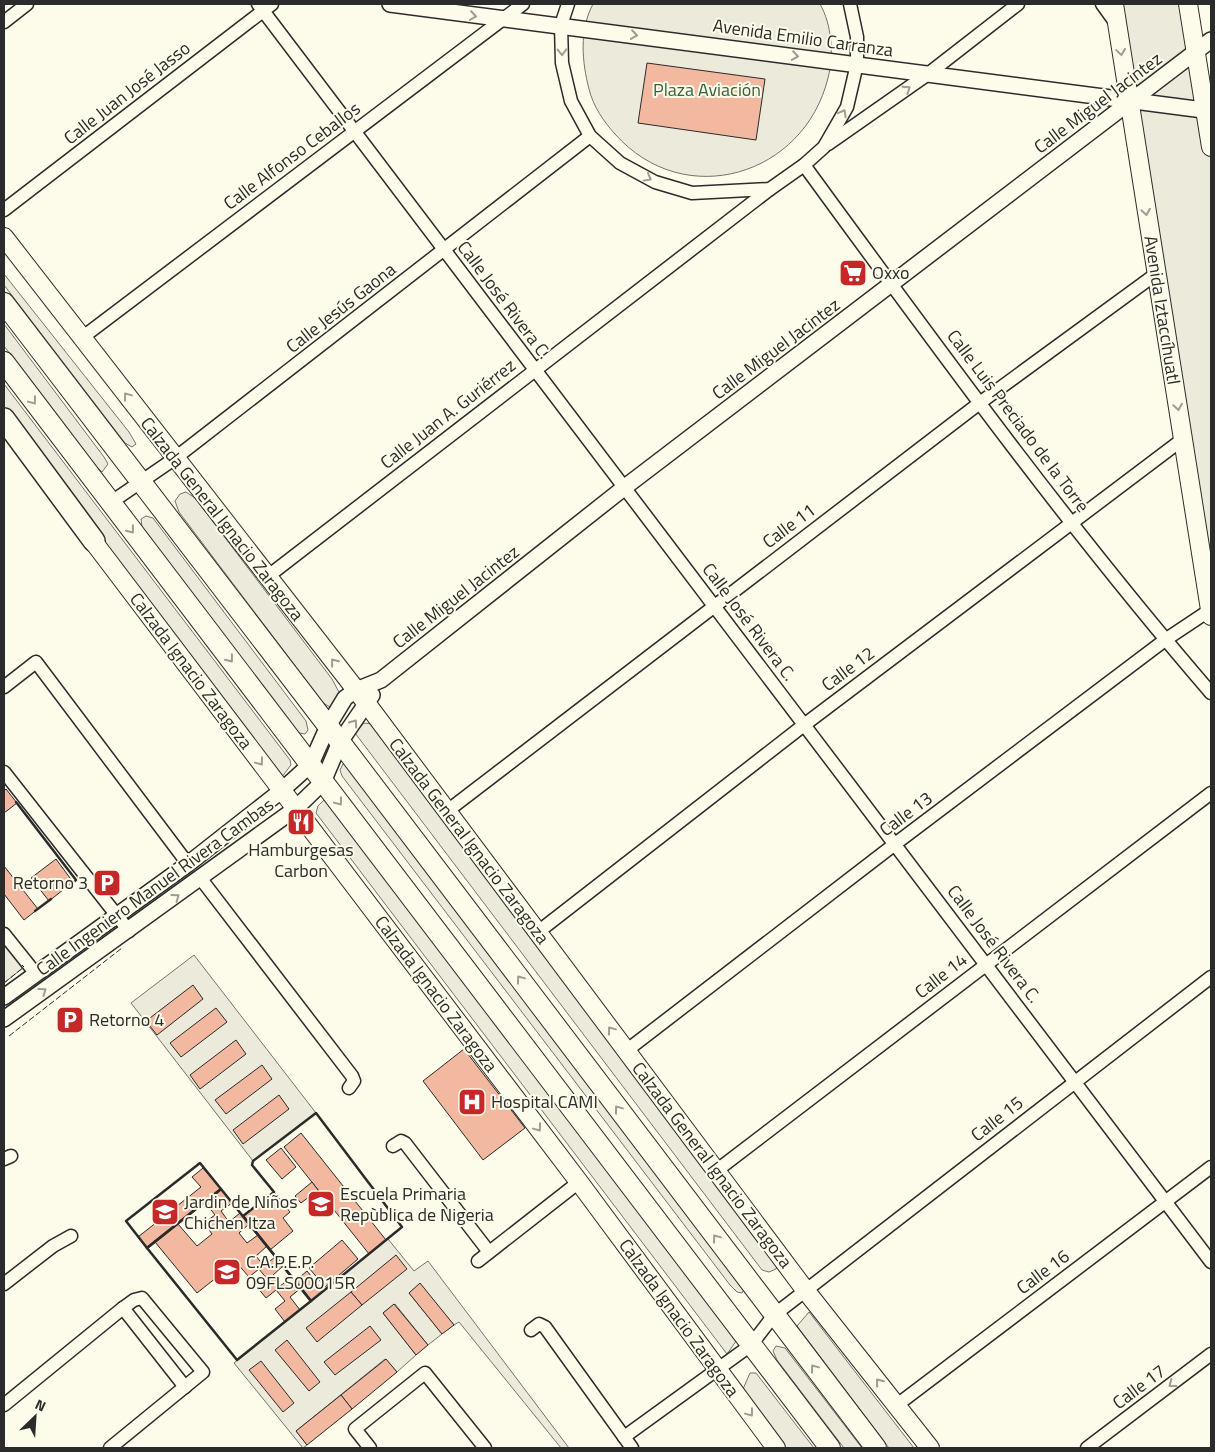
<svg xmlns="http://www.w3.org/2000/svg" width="1215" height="1452" font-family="'Titillium Web',sans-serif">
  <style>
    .green { fill: #ecebdb; stroke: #74746e }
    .building { fill: #f2b8a0; stroke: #2b2b2b }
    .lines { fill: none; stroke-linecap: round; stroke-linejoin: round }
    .minor-casing { stroke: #2b2b2b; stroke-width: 15 }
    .tertiary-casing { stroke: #2b2b2b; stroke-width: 18 }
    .secondary-casing { stroke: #2b2b2b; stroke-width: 20 }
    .primary-casing { stroke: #2b2b2b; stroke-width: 22 }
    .trunk-casing { stroke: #2b2b2b; stroke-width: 24 }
    .minor { stroke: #fdfbea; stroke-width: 12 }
    .tertiary { stroke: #fdfbea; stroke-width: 15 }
    .secondary { stroke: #fdfbea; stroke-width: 18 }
    .primary { stroke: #fdfbea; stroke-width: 20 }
    .trunk { stroke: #fdfbea; stroke-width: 21 }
    .fence { stroke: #2b2b2b; stroke-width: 1; stroke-dasharray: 6 2.5; stroke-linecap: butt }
    .wall { stroke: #2b2b2b; stroke-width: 2.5 }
    .oneway { stroke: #9e9d94 }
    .labels { text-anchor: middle; stroke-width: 4; stroke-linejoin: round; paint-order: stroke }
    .street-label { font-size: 18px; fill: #2b2b2b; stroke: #fdfbea }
    .park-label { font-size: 18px; fill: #34623c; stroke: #fdfbea }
    .poi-label { font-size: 18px; fill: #2b2b2b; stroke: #fdfbea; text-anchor: start }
  </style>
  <rect width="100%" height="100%" fill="#fdfbea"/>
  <g class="green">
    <path d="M 593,4 L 820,4 C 832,25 834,55 828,78 C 804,176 684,212 615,134 C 604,122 593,106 589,89 C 582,62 579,30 593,4 Z"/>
    <polygon points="1117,4 1183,4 1211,161 1211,584"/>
    <polygon points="4,274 129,432 136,444 132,447 125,443 4,285"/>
    <polygon points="4,324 104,457 108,464 102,472 91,462 4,346"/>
    <polygon points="4,384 290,760 291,765 281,778 4,418"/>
    <polygon points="186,492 195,498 332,679 340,694 335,703 330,707 323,703 179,512 175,501 180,494"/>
    <polygon points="146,516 153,518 306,721 308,730 305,734 299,733 292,726 142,527 141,519"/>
    <polygon points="364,723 372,724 779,1263 776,1269 769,1272 762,1270 355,733"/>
    <polygon points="348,763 746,1286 742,1293 737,1292 730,1285 342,776 340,770 343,764"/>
    <polygon points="326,798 739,1337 727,1354 316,813 318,806"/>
    <polygon points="4,941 24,967 4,983"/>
    <polygon points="194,955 316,1113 253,1161 131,1003"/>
    <polygon points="388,1239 414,1271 428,1261 569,1448 561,1448 459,1322 454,1325 420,1284 409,1293 442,1334 428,1345 395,1304 383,1313 416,1355 397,1372 385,1359 296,1431 307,1445 303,1448 234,1363"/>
    <polygon points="809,1312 914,1448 889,1448 797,1326"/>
    <polygon points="776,1346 785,1348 862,1448 844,1448 777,1360 773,1351"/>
    <polygon points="750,1373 756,1373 814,1448 784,1448 745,1398 743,1389"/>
  </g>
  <g class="building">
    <polygon points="647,63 765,79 756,140 638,123"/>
    <polygon points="6,789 17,803 4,813 4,791"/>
    <polygon points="56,859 73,882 49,901 31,878"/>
    <polygon points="4,866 38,909 24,920 4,894"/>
    <polygon points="193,985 203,999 157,1035 146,1021"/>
    <polygon points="216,1008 227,1022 181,1057 170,1043"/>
    <polygon points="236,1040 246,1054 200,1089 190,1075"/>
    <polygon points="464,1049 525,1128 483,1160 423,1081"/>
    <polygon points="262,1065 272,1079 226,1114 215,1100"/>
    <polygon points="279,1095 289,1109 243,1144 233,1130"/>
    <polygon points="301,1133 386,1240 369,1254 284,1147"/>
    <polygon points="281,1148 296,1167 282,1179 266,1160"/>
    <polygon points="203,1168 221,1189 147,1248 138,1237 201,1187 192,1177"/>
    <polygon points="312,1182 318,1190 301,1203 295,1196"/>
    <polygon points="221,1189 232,1203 221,1211 229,1222 240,1213 249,1224 239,1233 247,1243 258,1235 267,1246 256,1256 264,1266 275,1257 283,1266 272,1276 280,1286 292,1277 301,1288 290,1297 300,1310 285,1322 275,1309 285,1301 276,1290 266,1298 257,1287 267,1279 259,1269 249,1277 236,1262 197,1293 155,1242 178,1224 197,1246 212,1234 204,1223 215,1215 205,1202"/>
    <polygon points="274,1192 290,1212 283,1218 293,1231 270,1250 243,1216"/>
    <polygon points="342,1240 358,1259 325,1287 309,1268"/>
    <polygon points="396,1255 407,1269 362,1305 351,1292"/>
    <polygon points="307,1271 323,1291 311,1301 295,1281"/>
    <polygon points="420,1283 454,1325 442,1334 409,1293"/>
    <polygon points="351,1292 362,1305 317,1342 306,1328"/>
    <polygon points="394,1304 428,1345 416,1355 383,1313"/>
    <polygon points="370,1326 381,1340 335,1375 324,1362"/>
    <polygon points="287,1340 320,1382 309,1391 275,1350"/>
    <polygon points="386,1359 397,1372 352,1409 341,1395"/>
    <polygon points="261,1361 294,1403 283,1412 249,1370"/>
    <polygon points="341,1395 352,1409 307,1445 296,1431"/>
  </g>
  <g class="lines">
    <defs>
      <g id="minor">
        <polyline points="258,4 1211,1262"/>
        <polyline points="568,4 561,25 562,63 571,101 590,136 620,163 655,182 692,193 770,189 804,165 824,147 847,107 857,64 857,37 850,4"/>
        <polyline points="1102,4 1115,22"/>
        <polyline points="4,22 27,4"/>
        <polyline points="828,144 928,74 1018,4"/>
        <path d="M 804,165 C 935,344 1066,525 1211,693"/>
        <polyline points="4,210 272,4"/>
        <polyline points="83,337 523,4"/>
        <polyline points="110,503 174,459 590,136"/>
        <polyline points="267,577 770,189"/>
        <polyline points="4,687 36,662 188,864"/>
        <polyline points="4,772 129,931"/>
        <polyline points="446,812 981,402 1156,274"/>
        <polyline points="201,879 352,1076 354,1081 349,1088"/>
        <polyline points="538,932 804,725 1183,439"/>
        <polyline points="4,934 36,974"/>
        <polyline points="626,1051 895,844 1165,640 1210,610"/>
        <polyline points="393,1146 401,1141 405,1143 489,1252"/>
        <polyline points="4,1159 11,1156"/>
        <polyline points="716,1171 1211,793"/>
        <polyline points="478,1261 579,1182"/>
        <polyline points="4,1284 53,1246 71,1236"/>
        <polyline points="123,1308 185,1387"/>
        <polyline points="531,1330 539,1324 545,1327 632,1448"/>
        <polyline points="4,1405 123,1308 134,1300 142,1298 203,1372 110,1448"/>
        <polyline points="897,1405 1211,1167"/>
        <polyline points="624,1437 751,1345 774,1315 1211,977"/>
        <polyline points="370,1448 355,1429 425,1373 485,1448"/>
        <polyline points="1087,1448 1211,1354"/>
      </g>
      <g id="tertiary">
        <polyline points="390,4 1211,111"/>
        <polyline points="4,997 188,864 281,791 311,764 328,726 345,698 356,690 381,680 625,487 1211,40"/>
        <polyline points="4,1019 295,809 323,782 340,742 372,695"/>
      </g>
      <g id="secondary">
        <polyline points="1114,4 1211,616"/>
        <polyline points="1188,4 1211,147"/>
        <polyline points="4,237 367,704 806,1291 930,1448"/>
        <polyline points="86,532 579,1182 776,1448"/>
      </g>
      <g id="primary">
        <polyline points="4,303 328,726 876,1448"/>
        <polyline points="4,362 830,1448"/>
      </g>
      <polyline id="trunk" points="4,419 94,541"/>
    </defs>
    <use href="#minor" class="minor-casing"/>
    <use href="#tertiary" class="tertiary-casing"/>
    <use href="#secondary" class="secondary-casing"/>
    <use href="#primary" class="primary-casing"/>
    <use href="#trunk" class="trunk-casing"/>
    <use href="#minor" class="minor"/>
    <use href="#tertiary" class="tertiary"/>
    <use href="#secondary" class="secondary"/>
    <use href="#primary" class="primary"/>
    <use href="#trunk" class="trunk"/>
    <g class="fence">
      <polyline points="4,983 24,967 22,965"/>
      <polyline points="9,1036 122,948"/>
    </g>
    <g class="wall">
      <polyline points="16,802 76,880 71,884"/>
      <polyline points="35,911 51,899"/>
      <polygon points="316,1113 402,1227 311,1301 243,1216 274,1192 252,1165 253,1161"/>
      <polygon points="200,1163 221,1189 147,1248 126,1221"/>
      <polygon points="221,1189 311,1301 237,1360 147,1248"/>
    </g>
  </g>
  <defs><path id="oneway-chevron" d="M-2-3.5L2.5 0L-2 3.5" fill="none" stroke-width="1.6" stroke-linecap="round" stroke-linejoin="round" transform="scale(1.25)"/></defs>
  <g class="oneway">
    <use href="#oneway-chevron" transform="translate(473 16) rotate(8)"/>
    <use href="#oneway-chevron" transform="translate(634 35) rotate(8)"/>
    <use href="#oneway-chevron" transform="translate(562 52) rotate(89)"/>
    <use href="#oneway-chevron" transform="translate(1121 52) rotate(82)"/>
    <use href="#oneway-chevron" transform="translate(795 56) rotate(8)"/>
    <use href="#oneway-chevron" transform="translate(907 89) rotate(-35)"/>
    <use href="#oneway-chevron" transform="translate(843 113) rotate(-62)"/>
    <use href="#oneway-chevron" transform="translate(648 178) rotate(29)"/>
    <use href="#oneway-chevron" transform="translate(1146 212) rotate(81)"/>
    <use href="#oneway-chevron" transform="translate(127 396) rotate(-127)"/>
    <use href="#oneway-chevron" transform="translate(33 401) rotate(53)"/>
    <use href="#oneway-chevron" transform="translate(1178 407) rotate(81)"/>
    <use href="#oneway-chevron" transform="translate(131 530) rotate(52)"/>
    <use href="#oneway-chevron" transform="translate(230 659) rotate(52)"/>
    <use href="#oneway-chevron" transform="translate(334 662) rotate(-128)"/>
    <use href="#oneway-chevron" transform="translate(354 723) rotate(-55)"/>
    <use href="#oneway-chevron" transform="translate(260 762) rotate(53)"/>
    <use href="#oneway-chevron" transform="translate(339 802) rotate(53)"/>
    <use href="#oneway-chevron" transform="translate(176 897) rotate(-36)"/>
    <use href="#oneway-chevron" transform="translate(520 979) rotate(-127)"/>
    <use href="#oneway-chevron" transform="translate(43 991) rotate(-36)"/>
    <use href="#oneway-chevron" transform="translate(611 1030) rotate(-127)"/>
    <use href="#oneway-chevron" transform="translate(618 1109) rotate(-127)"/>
    <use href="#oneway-chevron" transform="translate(538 1128) rotate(53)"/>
    <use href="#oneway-chevron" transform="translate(716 1238) rotate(-127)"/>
    <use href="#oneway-chevron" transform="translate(814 1368) rotate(-127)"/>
    <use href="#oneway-chevron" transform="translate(879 1382) rotate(-128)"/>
    <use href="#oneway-chevron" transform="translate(1172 1384) rotate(143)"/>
    <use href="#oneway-chevron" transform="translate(750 1413) rotate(53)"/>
  </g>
  <defs>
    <symbol id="supermarket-square" viewBox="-11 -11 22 22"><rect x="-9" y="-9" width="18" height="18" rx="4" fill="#c62828" stroke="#fdfbea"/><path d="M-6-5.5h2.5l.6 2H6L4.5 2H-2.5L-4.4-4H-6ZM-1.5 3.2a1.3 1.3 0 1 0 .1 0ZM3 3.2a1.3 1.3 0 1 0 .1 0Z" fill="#fff"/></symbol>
    <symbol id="restaurant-square" viewBox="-11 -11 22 22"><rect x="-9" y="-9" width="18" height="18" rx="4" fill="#c62828" stroke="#fdfbea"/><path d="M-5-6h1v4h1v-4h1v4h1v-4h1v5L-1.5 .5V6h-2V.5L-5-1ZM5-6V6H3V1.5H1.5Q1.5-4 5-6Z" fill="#fff"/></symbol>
    <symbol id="parking-square" viewBox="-11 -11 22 22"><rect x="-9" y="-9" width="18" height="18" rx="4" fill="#c62828" stroke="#fdfbea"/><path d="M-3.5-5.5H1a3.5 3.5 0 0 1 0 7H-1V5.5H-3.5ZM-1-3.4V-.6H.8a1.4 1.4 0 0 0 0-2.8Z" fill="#fff"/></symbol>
    <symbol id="hospital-square" viewBox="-11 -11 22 22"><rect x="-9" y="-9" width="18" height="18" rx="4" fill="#c62828" stroke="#fdfbea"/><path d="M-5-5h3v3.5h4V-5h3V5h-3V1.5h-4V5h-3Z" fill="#fff"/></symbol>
    <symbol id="school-square" viewBox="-11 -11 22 22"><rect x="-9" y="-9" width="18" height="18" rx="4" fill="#c62828" stroke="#fdfbea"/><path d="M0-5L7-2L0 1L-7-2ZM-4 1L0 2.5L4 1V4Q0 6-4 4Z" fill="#fff"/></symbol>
  </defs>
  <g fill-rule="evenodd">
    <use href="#supermarket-square" x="837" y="257" width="32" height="32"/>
    <use href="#restaurant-square" x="285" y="806" width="32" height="32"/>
    <use href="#parking-square" x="91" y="867" width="32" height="32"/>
    <use href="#parking-square" x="54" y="1004" width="32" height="32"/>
    <use href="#hospital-square" x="456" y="1086" width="32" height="32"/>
    <use href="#school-square" x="305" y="1188" width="32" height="32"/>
    <use href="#school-square" x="149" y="1196" width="32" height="32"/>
    <use href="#school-square" x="211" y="1256" width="32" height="32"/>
  </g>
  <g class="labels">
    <g class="street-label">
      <text transform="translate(803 38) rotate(8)" y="6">Avenida Emilio Carranza</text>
      <text transform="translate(127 93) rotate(-38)" y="6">Calle Juan José Jasso</text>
      <text transform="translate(1098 103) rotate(-37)" y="6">Calle Miguel Jacintez</text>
      <text transform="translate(292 156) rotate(-37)" y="6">Calle Alfonso Ceballos</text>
      <text transform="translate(504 300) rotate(53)" y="6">Calle José Rivera C.</text>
      <text transform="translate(341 308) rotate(-38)" y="6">Calle Jesús Gaona</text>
      <text transform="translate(1162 310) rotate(81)" y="6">Avenida Iztaccíhuatl</text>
      <text transform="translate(776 349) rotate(-37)" y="6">Calle Miguel Jacintez</text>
      <text transform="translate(448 414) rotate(-38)" y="6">Calle Juan A. Guriérrez</text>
      <text transform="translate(1018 421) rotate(53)" y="6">Calle Luis Preciado de la Torre</text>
      <text transform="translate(222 519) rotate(52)" y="6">Calzada General Ignacio Zaragoza</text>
      <text transform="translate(789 526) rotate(-37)" y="6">Calle 11</text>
      <text transform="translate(456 597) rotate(-38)" y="6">Calle Miguel Jacintez</text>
      <text transform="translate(749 622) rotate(53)" y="6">Calle José Rivera C.</text>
      <text transform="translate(848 669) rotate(-37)" y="6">Calle 12</text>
      <text transform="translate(191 671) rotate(53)" y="6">Calzada Ignacio Zaragoza</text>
      <text transform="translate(906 814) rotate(-37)" y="6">Calle 13</text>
      <text transform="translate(469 841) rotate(53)" y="6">Calzada General Ignacio Zaragoza</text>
      <text transform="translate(155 887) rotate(-36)" y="6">Calle Ingeniero Manuel Rivera Cambas</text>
      <text transform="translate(994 944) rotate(53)" y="6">Calle José Rivera C.</text>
      <text transform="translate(941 976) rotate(-38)" y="6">Calle 14</text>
      <text transform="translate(436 994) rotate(53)" y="6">Calzada Ignacio Zaragoza</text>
      <text transform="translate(997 1119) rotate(-38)" y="6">Calle 15</text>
      <text transform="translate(712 1165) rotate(53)" y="6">Calzada General Ignacio Zaragoza</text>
      <text transform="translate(1043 1272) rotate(-37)" y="6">Calle 16</text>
      <text transform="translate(679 1318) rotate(54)" y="6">Calzada Ignacio Zaragoza</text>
      <text transform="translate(1139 1387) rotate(-37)" y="6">Calle 17</text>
    </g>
    <g class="park-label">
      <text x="707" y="96">Plaza Aviación</text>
    </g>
    <g class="poi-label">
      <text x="872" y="279">Oxxo</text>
      <text x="301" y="856" text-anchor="middle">Hamburgesas<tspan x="301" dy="21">Carbon</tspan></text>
      <text x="88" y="889" text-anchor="end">Retorno 3</text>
      <text x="89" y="1026">Retorno 4</text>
      <text x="491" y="1108">Hospital CAMI</text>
      <text x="340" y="1200">Escuela Primaria<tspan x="340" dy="21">Repùblica de Nigeria</tspan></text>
      <text x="184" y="1208">Jardin de Niños<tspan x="184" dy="21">Chichen Itza</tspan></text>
      <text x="246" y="1268">C.A.P.E.P.<tspan x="246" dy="21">09FLS00015R</tspan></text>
    </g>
  </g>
  <rect width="1215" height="1452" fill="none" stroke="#2b2b2b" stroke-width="10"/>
  <g transform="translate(35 1417) rotate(25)" stroke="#fdfbea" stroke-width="4" paint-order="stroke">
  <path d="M0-4L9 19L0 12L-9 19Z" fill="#2b2b2b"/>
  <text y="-8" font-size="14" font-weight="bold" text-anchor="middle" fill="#2b2b2b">N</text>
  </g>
</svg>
